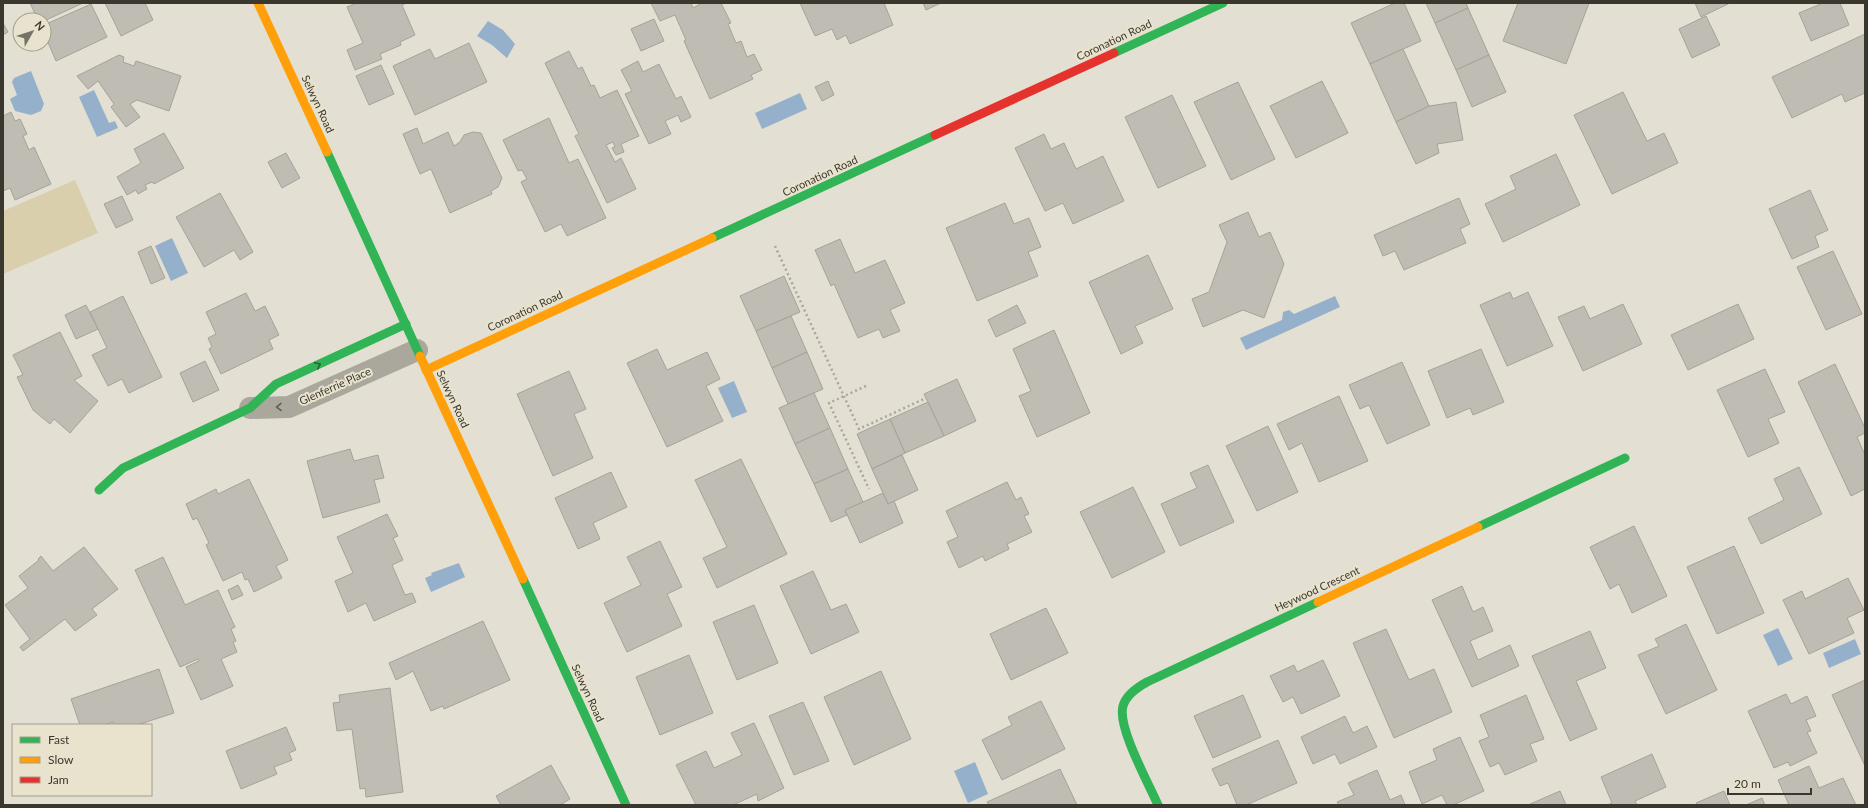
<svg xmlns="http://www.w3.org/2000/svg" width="1868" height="808" font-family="Lato,sans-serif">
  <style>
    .green { fill: #d9cfad }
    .water { fill: #94b0ca }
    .building { fill: #bfbcb3; stroke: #a5a299 }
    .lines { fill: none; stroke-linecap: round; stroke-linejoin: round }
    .path { stroke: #a8a69d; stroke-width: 2.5; stroke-dasharray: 2 3; stroke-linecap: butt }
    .street { stroke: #aaa79d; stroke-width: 22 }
    .fast { stroke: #30b455; stroke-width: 9 }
    .slow { stroke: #ff9f0a; stroke-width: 9 }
    .jam { stroke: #e5322d; stroke-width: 9 }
    .oneway { stroke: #375c3a }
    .oneway2 { stroke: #615e56 }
    .labels { text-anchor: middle; stroke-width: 4; stroke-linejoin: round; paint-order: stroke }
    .street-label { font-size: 11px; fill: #3a372f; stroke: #e9e3cd }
  </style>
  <rect width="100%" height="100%" fill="#e3e0d3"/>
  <polygon class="green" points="75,180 98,233 3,274 3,211"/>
  <g class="water">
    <polygon points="488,21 503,30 515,44 507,58 492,45 477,36"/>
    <polygon points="31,71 44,104 41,111 31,115 15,111 10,99 17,95 12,82 14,78"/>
    <polygon points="94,90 109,123 115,121 118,128 97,137 79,97"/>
    <polygon points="800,93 807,109 762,129 755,113"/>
    <polygon points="172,238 188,273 171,281 155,246"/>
    <polygon points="1335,296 1340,307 1246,350 1240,338 1282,320 1283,312 1289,310 1294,314"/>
    <polygon points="734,381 747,412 732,418 718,388"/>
    <polygon points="459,563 465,577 431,592 425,578 432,575 431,573"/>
    <polygon points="1778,628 1793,659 1778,666 1763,635"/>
    <polygon points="1855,639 1861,654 1829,668 1823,653"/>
    <polygon points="975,762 988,794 968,803 954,771"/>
  </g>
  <g class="building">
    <polygon points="30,3 83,3 44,21 38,20"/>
    <polygon points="105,3 145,3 153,20 121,36"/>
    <polygon points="357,3 406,3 402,5 415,35 400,42 401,45 380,54 382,59 355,70 347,50 363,43 347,7"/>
    <polygon points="651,3 691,3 693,8 702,3 721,3 731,23 728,24 736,43 741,41 747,57 754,54 762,70 751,75 753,79 710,99 684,41 686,40 675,15 660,21"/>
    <polygon points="800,3 884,3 893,25 850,44 846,35 837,40 832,29 815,36"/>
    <polygon points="923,3 941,3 926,10"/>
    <polygon points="1395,3 1404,3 1421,41 1370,64 1351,23"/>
    <polygon points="1426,3 1466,3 1468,8 1435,23"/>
    <polygon points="1518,3 1589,3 1566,64 1503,41"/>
    <polygon points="1695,3 1730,3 1701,17"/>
    <polygon points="1823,3 1840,3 1849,25 1811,41 1799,13"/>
    <polygon points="91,4 107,37 56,61 47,40 44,42 44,25"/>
    <polygon points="1468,8 1489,55 1456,70 1435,23"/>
    <polygon points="1706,16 1720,45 1692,58 1679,29"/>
    <polygon points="654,19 664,41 641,51 631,29"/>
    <polygon points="3,23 8,32 3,35"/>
    <polygon points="1865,34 1865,93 1845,102 1842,94 1792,118 1772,77"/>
    <polygon points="469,43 487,82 415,115 393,66 430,49 435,59"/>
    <polygon points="1403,49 1429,106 1396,122 1370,64"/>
    <polygon points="569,51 578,69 582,67 591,86 594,85 600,98 617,90 639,136 621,144 624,152 616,155 612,148 615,147 613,142 606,145 615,162 621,158 636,189 607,203 575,136 579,134 545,63"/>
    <polygon points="119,55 124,57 123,62 134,66 136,61 181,76 169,111 137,100 130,104 140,117 126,127 111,107 114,104 98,81 88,89 77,76"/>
    <polygon points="1489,55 1506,92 1472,107 1456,70"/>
    <polygon points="638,61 643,72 659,64 676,99 681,96 691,117 681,122 678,115 665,121 671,134 649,144 625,94 632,91 621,70"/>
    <polygon points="381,65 394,94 369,105 356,76"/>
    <polygon points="828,81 834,95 822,101 815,87"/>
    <polygon points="1322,81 1348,133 1296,158 1270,106"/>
    <polygon points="1238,82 1275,159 1231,180 1194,102"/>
    <polygon points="1623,92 1647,141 1664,133 1678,163 1612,194 1574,115"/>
    <polygon points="1172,95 1206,166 1158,188 1125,117"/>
    <polygon points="1456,102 1463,140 1437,144 1439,153 1416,164 1396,122 1429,106"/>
    <polygon points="11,112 15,121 20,119 27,134 23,136 29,150 34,147 51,184 15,200 10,188 3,191 3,116"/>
    <polygon points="549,118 569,163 578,159 606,218 567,236 561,224 545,232 521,182 527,179 522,170 518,171 503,140"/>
    <polygon points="417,128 423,144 448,132 454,146 460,142 464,135 473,132 481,133 502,178 498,187 491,191 492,194 450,213 431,169 420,174 403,134"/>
    <polygon points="164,133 184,168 154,184 152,182 145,185 147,189 138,194 136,190 127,195 117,177 141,163 134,149"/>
    <polygon points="1044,134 1051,149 1064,143 1076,169 1103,156 1124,201 1073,224 1063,203 1045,211 1015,148"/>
    <polygon points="286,153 300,178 282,188 268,162"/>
    <polygon points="1556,154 1580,205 1503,242 1485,204 1516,189 1510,176"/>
    <polygon points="1810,190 1828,230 1815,236 1819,247 1792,259 1769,209"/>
    <polygon points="220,193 253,252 240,260 234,250 204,267 176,217"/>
    <polygon points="122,196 133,220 116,228 104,204"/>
    <polygon points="1459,198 1470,224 1460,229 1466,243 1404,270 1395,251 1383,256 1374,235"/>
    <polygon points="1005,203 1014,224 1029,218 1041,247 1028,252 1038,276 977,301 946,228"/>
    <polygon points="1248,212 1259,237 1270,232 1284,264 1264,318 1243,310 1203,327 1192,299 1209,292 1227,242 1219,225"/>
    <polygon points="840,239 855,273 885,260 905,303 890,310 900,331 883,338 879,329 858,338 834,284 831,286 815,250"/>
    <polygon points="151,246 165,278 151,284 138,252"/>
    <polygon points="1833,251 1862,314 1826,330 1797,267"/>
    <polygon points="1148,255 1173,309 1135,326 1143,343 1121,354 1089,282"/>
    <polygon points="784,276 800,312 756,331 740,296"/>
    <polygon points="1510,292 1513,299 1528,292 1553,346 1507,366 1480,305"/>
    <polygon points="246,293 255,311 265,306 279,335 269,340 273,349 221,374 209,349 212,347 208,338 216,334 206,312"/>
    <polygon points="123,296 162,377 129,393 122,379 108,386 92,355 107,348 90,312"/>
    <polygon points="1623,304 1642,344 1583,371 1558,317 1584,306 1590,319"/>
    <polygon points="1738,304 1754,339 1688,370 1671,335"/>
    <polygon points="86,305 98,329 76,339 65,315"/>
    <polygon points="1017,305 1026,323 996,337 988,320"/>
    <polygon points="791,316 807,352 772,368 756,331"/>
    <polygon points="1054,330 1090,413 1037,437 1019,396 1031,391 1013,349"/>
    <polygon points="60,332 82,376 74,380 98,401 70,433 54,419 50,424 33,410 17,377 23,375 13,355"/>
    <polygon points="657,349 667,370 707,352 720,379 706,386 723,421 667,447 627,363"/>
    <polygon points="1481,349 1504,402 1473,415 1470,408 1447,418 1428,371"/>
    <polygon points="807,352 823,389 788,404 772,368"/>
    <polygon points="205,361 219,390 193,402 180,373"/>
    <polygon points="1402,362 1430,425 1387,444 1369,405 1360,409 1349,385"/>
    <polygon points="1835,364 1865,428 1865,433 1857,437 1865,455 1865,489 1851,496 1798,382"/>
    <polygon points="1765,369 1785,412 1768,419 1779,443 1748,457 1717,390"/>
    <polygon points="569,371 586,409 574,414 593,458 553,476 517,394"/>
    <polygon points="957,379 976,421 944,436 924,394"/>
    <polygon points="814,393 830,428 795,444 779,408"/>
    <polygon points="1339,396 1368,461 1319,482 1302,443 1289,450 1277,424"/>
    <polygon points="928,402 944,436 905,453 890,419"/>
    <polygon points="890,419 905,453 872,469 857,434"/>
    <polygon points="1268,426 1298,492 1257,511 1226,446"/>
    <polygon points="830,428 848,469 814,484 795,444"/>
    <polygon points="350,449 354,461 378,455 384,478 374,480 380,502 323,518 307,461"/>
    <polygon points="902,455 918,490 888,504 872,469"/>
    <polygon points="741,459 787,554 717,588 703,558 727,547 695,480"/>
    <polygon points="1208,465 1234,522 1180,546 1161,504 1197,488 1190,473"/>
    <polygon points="1799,467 1822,514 1761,544 1748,518 1784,500 1774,479"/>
    <polygon points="848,469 863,502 845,510 847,515 831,522 814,484"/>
    <polygon points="611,472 627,507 593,523 600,539 578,549 555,498"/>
    <polygon points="249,479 288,560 276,566 282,578 254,592 248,579 245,580 242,572 223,581 206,545 209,543 197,518 193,520 186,504 216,489 218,494"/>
    <polygon points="1007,482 1016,500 1021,497 1029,514 1024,516 1032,532 1007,544 1009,549 985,561 983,556 959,568 947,542 958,537 946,511"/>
    <polygon points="1133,487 1165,552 1112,578 1080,512"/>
    <polygon points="883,493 888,504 894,501 903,523 860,543 845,510"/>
    <polygon points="387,514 398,536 393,538 403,560 392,565 405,595 412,593 416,602 374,621 366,603 348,612 335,581 353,573 337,537"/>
    <polygon points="1634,526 1667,596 1632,613 1619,584 1610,589 1590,547"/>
    <polygon points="660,541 682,587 667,594 682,626 627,652 604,603 641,585 627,557"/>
    <polygon points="1734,546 1764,613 1717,634 1687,567"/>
    <polygon points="84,547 118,589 92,609 97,615 75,631 65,619 23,651 20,647 30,639 5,605 28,588 19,576 39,560 38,559 41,556 53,571"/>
    <polygon points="163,557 185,605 218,590 235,627 231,629 236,641 233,642 237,652 221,659 233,686 201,700 186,667 199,661 198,659 180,667 135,570"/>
    <polygon points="813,571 831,610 846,604 859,632 811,654 780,586"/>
    <polygon points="1848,578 1864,610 1847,618 1854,633 1809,654 1783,600 1802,591 1805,599"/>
    <polygon points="238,585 243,595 232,600 228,590"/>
    <polygon points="1462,586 1473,612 1483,607 1493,631 1470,641 1478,660 1510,645 1519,666 1472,687 1432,600"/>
    <polygon points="754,605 778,663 737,680 713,622"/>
    <polygon points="1046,608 1068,653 1011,680 990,634"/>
    <polygon points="483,621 510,680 444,709 443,706 431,711 413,671 396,680 389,663"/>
    <polygon points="1686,624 1717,690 1666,714 1638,655 1659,646 1655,639"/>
    <polygon points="1386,629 1409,680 1434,669 1452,712 1394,738 1353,643"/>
    <polygon points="1590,631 1606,668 1576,681 1597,729 1570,741 1532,656"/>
    <polygon points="689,655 713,713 660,735 636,677"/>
    <polygon points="1323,660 1340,696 1301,714 1293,697 1283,702 1270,676 1294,665 1297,672"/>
    <polygon points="159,669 174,713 137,725 114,725 113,722 105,725 80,725 71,699"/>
    <polygon points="881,671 911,739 854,765 824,697"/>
    <polygon points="1865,680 1865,766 1832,695"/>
    <polygon points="390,688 403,792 366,797 365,788 360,789 352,729 337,731 333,703 340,702 339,695"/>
    <polygon points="1786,694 1791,704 1807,696 1816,716 1806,720 1811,731 1807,732 1817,753 1790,766 1788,762 1774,768 1748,711"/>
    <polygon points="1243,695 1261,737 1213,758 1194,716"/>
    <polygon points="1526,695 1544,739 1530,744 1537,761 1505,775 1499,763 1490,767 1479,741 1489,737 1480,715"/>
    <polygon points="1041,701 1065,749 1002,780 982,740 1012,725 1008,717"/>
    <polygon points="803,702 829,761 794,775 769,716"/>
    <polygon points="1345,716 1353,733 1367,726 1377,747 1340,764 1335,754 1313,764 1301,737"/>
    <polygon points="754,723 784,788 758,801 757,794 733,805 696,805 676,765 706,751 714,768 742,755 731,733"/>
    <polygon points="286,727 296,750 289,753 292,760 274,767 277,774 241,789 226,751"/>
    <polygon points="1460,737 1484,791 1453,805 1447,805 1442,795 1422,804 1409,772 1437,760 1433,749"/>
    <polygon points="1278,740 1297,783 1246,805 1237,805 1228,783 1220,786 1212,769"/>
    <polygon points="1652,754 1666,787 1635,801 1637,805 1607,805 1612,803 1601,777"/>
    <polygon points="551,765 570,799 560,805 501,805 496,796"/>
    <polygon points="1809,766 1819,788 1843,778 1856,805 1789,805 1778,780"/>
    <polygon points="1060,769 1077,805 989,805 987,802"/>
    <polygon points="1377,770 1390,800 1401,795 1405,805 1339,805 1337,802 1354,795 1348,783"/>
    <polygon points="1560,791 1566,805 1528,805"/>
    <polygon points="1724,791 1730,805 1697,805 1696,803"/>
    <polygon points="1762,798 1765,805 1746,805"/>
  </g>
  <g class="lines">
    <g class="path">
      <polyline points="775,246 859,429 926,398"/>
      <polyline points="866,386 829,403 869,489"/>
    </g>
    <polyline class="street" points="250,408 289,407 417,350"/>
    <g class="fast">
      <polyline points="1114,53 1223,3"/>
      <polyline points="327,152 420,356"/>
      <polyline points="712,238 935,135"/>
      <polyline points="99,490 123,468 250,408 276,384 406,324"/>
      <polyline points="1478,527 1625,458"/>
      <polyline points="523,579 626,805"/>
      <path d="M 1158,805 C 1149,784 1117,727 1123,706 C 1126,695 1138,687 1147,682 L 1318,602"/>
    </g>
    <g class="slow">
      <polyline points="258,3 327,152"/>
      <polyline points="420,356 523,579"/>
      <polyline points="426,370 712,238"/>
      <polyline points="1318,602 1478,527"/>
    </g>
    <polyline class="jam" points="935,135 1114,53"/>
  </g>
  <defs><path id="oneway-chevron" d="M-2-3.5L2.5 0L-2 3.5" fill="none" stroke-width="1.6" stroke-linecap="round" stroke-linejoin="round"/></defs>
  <use class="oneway" href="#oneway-chevron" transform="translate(318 365) rotate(-25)"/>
  <use class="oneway2" href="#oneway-chevron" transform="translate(279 407) rotate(179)"/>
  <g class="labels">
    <g class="street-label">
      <text transform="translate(1114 40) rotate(-25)" y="4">Coronation Road</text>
      <text transform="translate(318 104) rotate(65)" y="4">Selwyn Road</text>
      <text transform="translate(820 176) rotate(-25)" y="4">Coronation Road</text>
      <text transform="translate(525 311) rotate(-25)" y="4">Coronation Road</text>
      <text transform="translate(335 386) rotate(-24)" y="4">Glenferrie Place</text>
      <text transform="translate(453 399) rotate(65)" y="4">Selwyn Road</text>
      <text transform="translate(1317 589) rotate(-25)" y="4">Heywood Crescent</text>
      <text transform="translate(588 693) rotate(65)" y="4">Selwyn Road</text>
    </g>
  </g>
  <rect width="1868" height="808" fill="none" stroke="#3a372f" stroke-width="8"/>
  <rect x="12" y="724" width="140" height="72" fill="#e9e3cd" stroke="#a39e8e"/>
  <rect x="20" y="737" width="20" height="6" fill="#30b455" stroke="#a39e8e"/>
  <text x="48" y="744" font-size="12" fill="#3a372f">Fast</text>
  <rect x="20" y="757" width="20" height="6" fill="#ff9f0a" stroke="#a39e8e"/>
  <text x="48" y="764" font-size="12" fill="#3a372f">Slow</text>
  <rect x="20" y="777" width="20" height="6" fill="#e5322d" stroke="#a39e8e"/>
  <text x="48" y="784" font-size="12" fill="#3a372f">Jam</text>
  <g transform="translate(32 32) rotate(51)"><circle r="19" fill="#e9e3cd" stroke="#a39e8e"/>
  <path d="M0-3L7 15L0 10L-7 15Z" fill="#757268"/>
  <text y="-6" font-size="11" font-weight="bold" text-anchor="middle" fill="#3a372f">N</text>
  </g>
  <path d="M1728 788v6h83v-6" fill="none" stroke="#3a372f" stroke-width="2"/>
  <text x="1734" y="788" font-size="12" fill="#3a372f" stroke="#e9e3cd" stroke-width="3" paint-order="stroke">20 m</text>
</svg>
